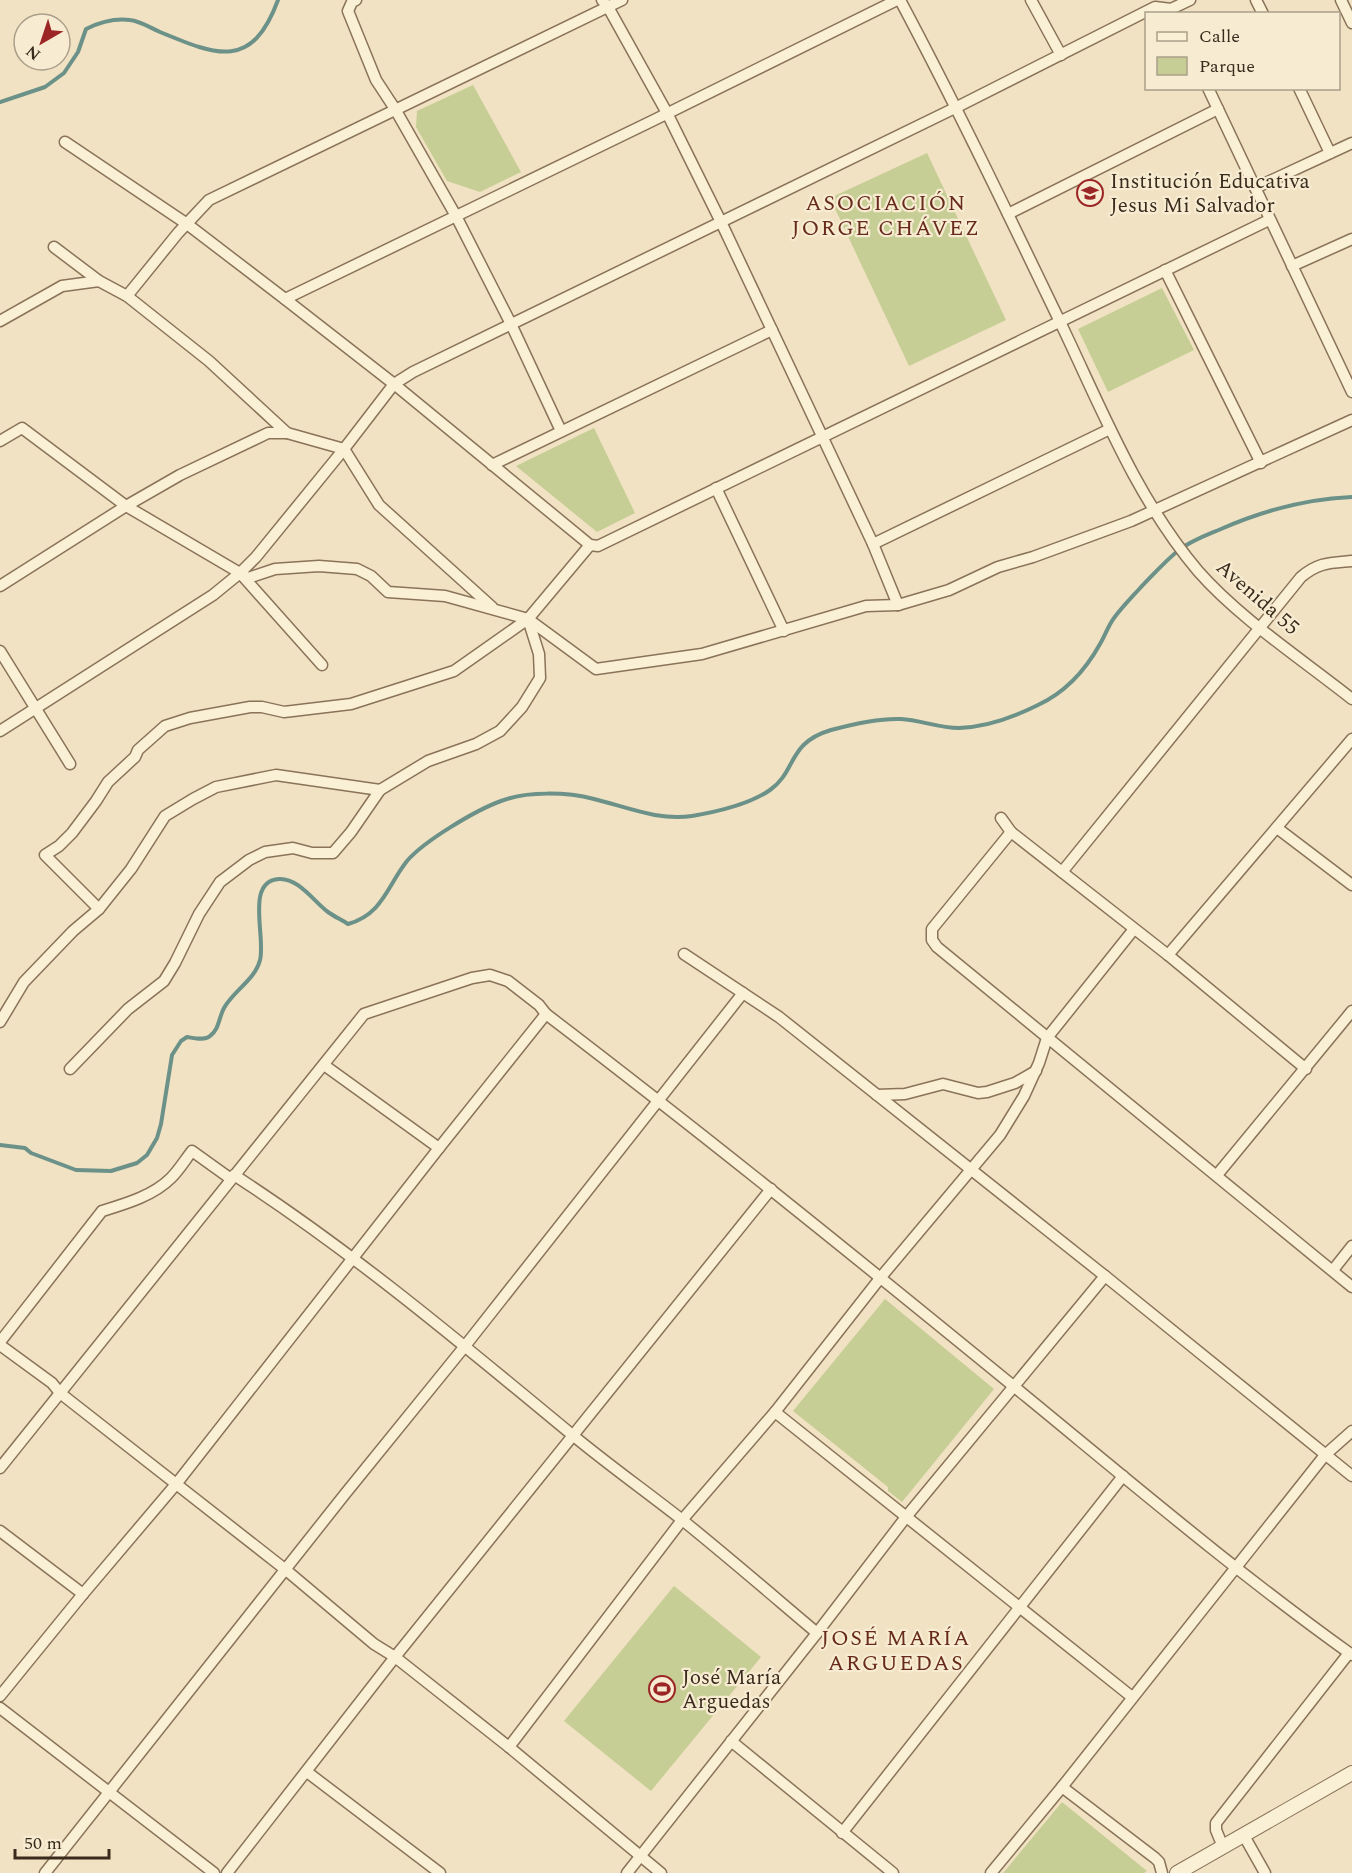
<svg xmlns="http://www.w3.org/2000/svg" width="1352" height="1873" font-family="Spectral,serif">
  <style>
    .green { fill: #c7ce95 }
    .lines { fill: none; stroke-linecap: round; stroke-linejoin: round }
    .stream { stroke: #6b9188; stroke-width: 4 }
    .minor-casing { stroke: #8a7358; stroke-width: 13 }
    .tertiary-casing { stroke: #8a7358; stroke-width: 16 }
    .minor { stroke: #faf0d5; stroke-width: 10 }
    .tertiary { stroke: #faf0d5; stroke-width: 14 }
    .labels { text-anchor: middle; stroke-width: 4.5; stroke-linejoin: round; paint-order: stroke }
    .poi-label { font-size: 21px; fill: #3a2b1d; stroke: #f7ecd2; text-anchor: start }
    .street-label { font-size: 21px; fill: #3a2b1d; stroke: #f7ecd2 }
    .neighbourhood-label { font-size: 22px; letter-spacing: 1.5px; fill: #682b1b; stroke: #f7ecd2 }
  </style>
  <rect width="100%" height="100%" fill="#f0e2c2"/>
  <g class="green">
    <polygon points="473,85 521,172 480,192 447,181 416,127 417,111"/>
    <polygon points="927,153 1006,320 909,366 830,198"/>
    <polygon points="1162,288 1194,350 1108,392 1078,329"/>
    <polygon points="594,428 635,513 597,532 516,466"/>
    <polygon points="885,1299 994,1389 902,1502 888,1491 888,1487 793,1411"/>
    <polygon points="674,1586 761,1657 651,1791 564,1721"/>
    <polygon points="1062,1802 1147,1871 1144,1873 1003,1873"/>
  </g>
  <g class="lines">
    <g class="stream">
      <path d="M 0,102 L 45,87 L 64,73 L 78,52 L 86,29 C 100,22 114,18 130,20 C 140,21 151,28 160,32 C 218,56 252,70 278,0"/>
      <path d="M 0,1145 L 25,1148 L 31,1153 L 76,1170 L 111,1171 L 137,1163 L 147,1155 L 157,1138 L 161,1124 L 172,1055 L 181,1041 L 187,1037 C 194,1038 204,1041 210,1036 C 219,1030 219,1017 224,1008 C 234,990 255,980 260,960 C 266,937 245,881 279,879 C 299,878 314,902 328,912 C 335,917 342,920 348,924 C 383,914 387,886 407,861 C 424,841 476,810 501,801 C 527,791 567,792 594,799 C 627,807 658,821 692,816 C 716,812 750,804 770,790 C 797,771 787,743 831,730 C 853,724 878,718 901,719 C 920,720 939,728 959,728 C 986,727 1014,717 1038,705 C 1066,692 1085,671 1100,644 C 1105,636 1108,626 1114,618 C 1122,607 1132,597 1141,587 C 1153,575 1165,561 1179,550 C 1192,540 1207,535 1221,529 C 1264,510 1305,499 1352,497"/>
    </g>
    <defs>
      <g id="minor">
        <polyline points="356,0 352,2 348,11 376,80 395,109 456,216 511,324 561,431"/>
        <polyline points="602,0 608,7 667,113 721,222 873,544 898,605"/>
        <path d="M 900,0 C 957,107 1009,216 1062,326 C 1102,410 1137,499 1198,571 C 1239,618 1303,660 1352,699"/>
        <polyline points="1031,0 1061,55"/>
        <polyline points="1256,0 1263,14"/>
        <polyline points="1341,0 1352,23"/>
        <polyline points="1208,88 1352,392"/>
        <polyline points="1299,88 1330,153"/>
        <polyline points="65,142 187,224 285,299 394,384 590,545 598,546 1269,220"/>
        <polyline points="1255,188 1352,143"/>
        <polyline points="1008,214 1218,109"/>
        <polyline points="54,247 99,281 127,296 209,361 287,433 344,449 379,505 492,607"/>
        <polyline points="1292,266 1352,239"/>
        <polyline points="1165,270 1261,463"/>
        <polyline points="127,296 178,233 209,200 622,0"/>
        <polyline points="285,299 652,121 897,0"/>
        <polyline points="0,321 62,286 99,281"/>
        <polyline points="0,441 22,428 126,506 240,573 322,665"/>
        <polyline points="492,465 772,330"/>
        <polyline points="716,488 784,631"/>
        <polyline points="873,544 1110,429"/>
        <polyline points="240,573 248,578 275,569 319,566 357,569 371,576 388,592 445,596 528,619 596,669 702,654 866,606 898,605 949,590 998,567 1033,557 1131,521 1352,420"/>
        <polyline points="0,586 126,506 180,475 268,433 287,433"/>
        <polyline points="0,651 70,764"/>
        <polyline points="0,731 213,595 240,573 256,557 344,449 394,384 413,372 957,107 1155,7 1171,9 1190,0"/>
        <polyline points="1001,818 1011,832 1168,955 1306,1069"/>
        <polyline points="1277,828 1352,885"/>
        <polyline points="1011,832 932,929 932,940 937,947 1352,1287"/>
        <path d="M 1062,872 L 1301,577 C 1319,562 1330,563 1352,561"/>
        <polyline points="99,909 45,855 59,846 72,833 96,801 108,782 135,757 138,750 165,726 190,718 250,707 262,707 284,712 351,704 454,671 528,619 590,545"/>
        <polyline points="684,954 779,1017 1105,1276 1352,1476"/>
        <polyline points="1168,955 1352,739"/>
        <polyline points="0,1022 24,982 73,931 99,909 131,869 165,816 193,799 216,787 276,775 380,790 428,761 476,744 500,731 522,707 540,678 539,654 528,619"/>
        <polyline points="324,1065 439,1148"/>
        <polyline points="70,1069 128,1009 164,981 175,963 199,914 220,882 249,860 265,852 293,848 312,853 333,853 351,832 380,790"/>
        <polyline points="877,1095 905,1094 943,1084 978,1093 987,1092 1015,1083 1036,1071"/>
        <path d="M 234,1175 C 353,1252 461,1343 570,1433 C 606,1463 644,1490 681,1519 C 727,1556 772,1595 817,1633"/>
        <polyline points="1217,1175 1352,1011"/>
        <polyline points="1333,1270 1352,1246"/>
        <path d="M 0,1342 L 102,1211 C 125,1204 153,1196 171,1178 C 179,1170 185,1160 192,1151 L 231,1179"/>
        <polyline points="0,1345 52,1383 60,1393 286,1570 374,1644 395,1657 509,1747 661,1873"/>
        <polyline points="775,1412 1132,1697"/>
        <path d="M 0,1468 L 364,1014 L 472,978 L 490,975 L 508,981 L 539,1005 L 546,1014 C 710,1139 869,1268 1028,1398 C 1134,1485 1240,1575 1352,1655"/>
        <polyline points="0,1531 83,1594"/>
        <polyline points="0,1696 83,1594 177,1483 439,1148 546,1014"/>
        <polyline points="0,1708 214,1873"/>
        <polyline points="731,1741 893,1873"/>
        <polyline points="509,1747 682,1520 775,1412 881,1277 1000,1135 1024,1096 1039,1063 1047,1038 1134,929"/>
        <polyline points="307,1772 440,1873"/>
        <polyline points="1062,1787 1155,1858 1159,1862 1162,1873"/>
        <polyline points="842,1833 1123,1476"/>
        <polyline points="1243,1834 1265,1873"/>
        <polyline points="1223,1847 1216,1830 1216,1823 1349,1653"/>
        <polyline points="45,1873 345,1494 465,1346 743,993"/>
        <polyline points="227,1873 395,1657 771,1189"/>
        <polyline points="627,1873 817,1633 906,1517 1105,1276"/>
        <polyline points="991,1873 1062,1787 1325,1455 1352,1431"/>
      </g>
      <polyline id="tertiary" points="1177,1873 1352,1773"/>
    </defs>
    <use href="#minor" class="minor-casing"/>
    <use href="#tertiary" class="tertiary-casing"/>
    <use href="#minor" class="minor"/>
    <use href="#tertiary" class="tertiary"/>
  </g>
  <defs>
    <symbol id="school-ring" viewBox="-11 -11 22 22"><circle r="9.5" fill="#f7ecd2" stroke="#9c2626" stroke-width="1.5"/><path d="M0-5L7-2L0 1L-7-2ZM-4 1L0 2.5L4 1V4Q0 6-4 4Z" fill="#9c2626"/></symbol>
    <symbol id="stadium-ring" viewBox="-11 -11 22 22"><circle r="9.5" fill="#f7ecd2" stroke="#9c2626" stroke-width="1.5"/><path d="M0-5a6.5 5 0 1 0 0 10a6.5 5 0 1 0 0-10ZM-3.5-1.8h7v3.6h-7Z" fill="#9c2626"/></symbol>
  </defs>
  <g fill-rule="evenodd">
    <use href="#school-ring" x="1075" y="178" width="30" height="30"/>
    <use href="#stadium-ring" x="647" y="1674" width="30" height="30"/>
  </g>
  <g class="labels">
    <g class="poi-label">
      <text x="1110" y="188">Institución Educativa<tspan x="1110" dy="24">Jesus Mi Salvador</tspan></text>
      <text x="682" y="1684">José María<tspan x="682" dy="24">Arguedas</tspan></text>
    </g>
    <g class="street-label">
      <text transform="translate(1258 597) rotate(41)" y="7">Avenida 55</text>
    </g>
    <g class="neighbourhood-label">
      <text x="886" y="210">ASOCIACIÓN<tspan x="886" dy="25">JORGE CHÁVEZ</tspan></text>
      <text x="896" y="1645">JOSÉ MARÍA<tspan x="896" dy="25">ARGUEDAS</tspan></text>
    </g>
  </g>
  <rect x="1145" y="12" width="195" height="78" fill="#f7ecd2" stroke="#ab9f8a" stroke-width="1.5"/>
  <rect x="1157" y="32" width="30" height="9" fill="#faf0d5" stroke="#ab9f8a" stroke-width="1.5"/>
  <text x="1199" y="42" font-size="18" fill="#3a2b1d">Calle</text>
  <rect x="1157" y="57" width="30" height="18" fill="#c7ce95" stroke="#ab9f8a" stroke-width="1.5"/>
  <text x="1199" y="72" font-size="18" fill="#3a2b1d">Parque</text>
  <g transform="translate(42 42) rotate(219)"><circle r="28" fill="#f7ecd2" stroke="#ab9f8a" stroke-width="1.5"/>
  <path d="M0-4.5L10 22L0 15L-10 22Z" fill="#9c2626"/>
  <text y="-9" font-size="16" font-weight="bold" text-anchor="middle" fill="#3a2b1d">N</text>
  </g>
  <path d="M15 1849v9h94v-9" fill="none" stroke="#3a2b1d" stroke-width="3"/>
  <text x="24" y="1849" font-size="18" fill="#3a2b1d" stroke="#f7ecd2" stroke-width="4.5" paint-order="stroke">50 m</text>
</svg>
